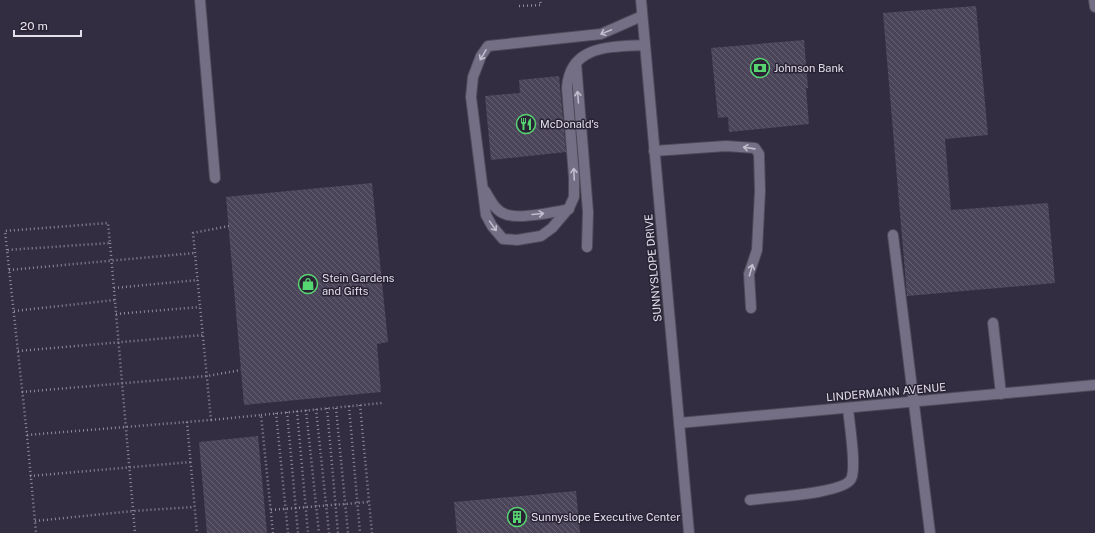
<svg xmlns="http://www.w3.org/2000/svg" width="1095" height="533" font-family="'Public Sans',sans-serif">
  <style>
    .building { fill: url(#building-back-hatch) }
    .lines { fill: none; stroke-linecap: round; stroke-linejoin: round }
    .minor-casing { stroke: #4e4a59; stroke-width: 12 }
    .path { stroke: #908c9b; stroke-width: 2.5; stroke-dasharray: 1 3; stroke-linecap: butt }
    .minor { stroke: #756f85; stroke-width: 10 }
    .oneway { stroke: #c1bdcc }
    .labels { text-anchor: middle; stroke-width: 3; stroke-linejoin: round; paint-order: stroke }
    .poi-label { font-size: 11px; fill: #e2dfeb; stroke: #292335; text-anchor: start }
    .street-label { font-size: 11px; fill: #e2dfeb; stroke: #292335 }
  </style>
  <defs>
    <pattern id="building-back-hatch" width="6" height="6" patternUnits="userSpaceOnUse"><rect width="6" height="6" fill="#4b4559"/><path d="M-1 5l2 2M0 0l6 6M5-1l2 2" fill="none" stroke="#655f71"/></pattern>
  </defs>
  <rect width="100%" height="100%" fill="#322d40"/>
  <g class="building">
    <polygon points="976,6 988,135 945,139 951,210 1048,203 1055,283 907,296 883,13"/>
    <polygon points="804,40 808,88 806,88 809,124 729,132 728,117 718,118 711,48"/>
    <polygon points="559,76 566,152 491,160 485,96 520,93 519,80"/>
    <polygon points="372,183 388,342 377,344 381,392 244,405 226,197"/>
    <polygon points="258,436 267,533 207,533 199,442"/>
    <polygon points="576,491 580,533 457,533 454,502"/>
  </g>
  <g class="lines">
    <defs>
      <g id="minor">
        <polyline points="200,0 215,178"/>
        <polyline points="641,0 689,533"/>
        <polyline points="1094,0 1095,7"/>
        <path d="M 642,16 L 601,34 L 488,46 L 481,56 L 473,77 L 471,97 L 486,215 L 492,226 L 503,239 L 517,240 L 541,236 L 552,228 L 569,208 L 574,197 L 574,177 L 567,88 C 570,44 612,47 645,45"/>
        <polyline points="576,63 588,212 587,247"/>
        <polyline points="654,151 726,146 755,148 759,154 760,191 757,250 749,274 751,308"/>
        <path d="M 485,191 C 490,199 495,211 505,214 C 518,220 555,212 569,209"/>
        <polyline points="893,235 930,533"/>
        <polyline points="993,323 1001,394"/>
        <polyline points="679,423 1095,385"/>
        <path d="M 750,500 C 769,497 843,494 851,479 C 857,468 849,422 848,408"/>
      </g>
    </defs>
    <use href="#minor" class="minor-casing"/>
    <g class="path">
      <polyline points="519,6 541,5 540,0"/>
      <polyline points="110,243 135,533"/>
      <polyline points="7,250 5,231 108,223 110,243 7,250 27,435 211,420 193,233 229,226"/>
      <polyline points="9,270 195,253"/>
      <polyline points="114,288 198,280"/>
      <polyline points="14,311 115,300"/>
      <polyline points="116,314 200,307"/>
      <polyline points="18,351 203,335"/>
      <polyline points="22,392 207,376 241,370"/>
      <polyline points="360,405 372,533"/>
      <polyline points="349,406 360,533"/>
      <polyline points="327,408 338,533"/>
      <polyline points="336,408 348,533"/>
      <polyline points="316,409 329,533"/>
      <polyline points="306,410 319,533"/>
      <polyline points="297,411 308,533"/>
      <polyline points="287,412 298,533"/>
      <polyline points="276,413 288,533"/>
      <polyline points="261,415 382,403"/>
      <polyline points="211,420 261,415 273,533"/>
      <polyline points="187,422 197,533"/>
      <polyline points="27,435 36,533"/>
      <polyline points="30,476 191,462"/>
      <polyline points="271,510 369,502"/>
      <polyline points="35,521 133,511 194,507"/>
    </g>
    <use href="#minor" class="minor"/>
  </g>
  <defs><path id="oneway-shaft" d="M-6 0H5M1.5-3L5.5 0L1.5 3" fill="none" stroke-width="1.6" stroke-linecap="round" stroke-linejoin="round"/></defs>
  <g class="oneway">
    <use href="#oneway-shaft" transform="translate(606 32) rotate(158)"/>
    <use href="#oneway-shaft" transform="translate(483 55) rotate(120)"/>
    <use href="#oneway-shaft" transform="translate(578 97) rotate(-95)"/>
    <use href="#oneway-shaft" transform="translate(749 148) rotate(-172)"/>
    <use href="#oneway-shaft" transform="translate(574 174) rotate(-93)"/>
    <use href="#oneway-shaft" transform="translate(538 214) rotate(-5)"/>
    <use href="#oneway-shaft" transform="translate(493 226) rotate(55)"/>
    <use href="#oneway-shaft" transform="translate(751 270) rotate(-74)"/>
  </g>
  <defs>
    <symbol id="bank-ring" viewBox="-11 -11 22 22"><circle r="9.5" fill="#292335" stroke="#57d570" stroke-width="1.5"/><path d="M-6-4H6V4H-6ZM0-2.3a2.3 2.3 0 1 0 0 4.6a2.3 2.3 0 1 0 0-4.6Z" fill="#57d570"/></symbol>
    <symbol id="restaurant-ring" viewBox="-11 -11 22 22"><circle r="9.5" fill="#292335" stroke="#57d570" stroke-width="1.5"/><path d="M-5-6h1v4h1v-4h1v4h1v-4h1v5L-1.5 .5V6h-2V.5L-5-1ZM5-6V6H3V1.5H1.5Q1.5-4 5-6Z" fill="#57d570"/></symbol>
    <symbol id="shop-ring" viewBox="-11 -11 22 22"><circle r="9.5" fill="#292335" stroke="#57d570" stroke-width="1.5"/><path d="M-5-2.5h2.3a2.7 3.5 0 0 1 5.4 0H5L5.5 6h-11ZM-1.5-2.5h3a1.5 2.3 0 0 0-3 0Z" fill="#57d570"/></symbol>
    <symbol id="building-ring" viewBox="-11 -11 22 22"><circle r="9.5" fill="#292335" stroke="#57d570" stroke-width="1.5"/><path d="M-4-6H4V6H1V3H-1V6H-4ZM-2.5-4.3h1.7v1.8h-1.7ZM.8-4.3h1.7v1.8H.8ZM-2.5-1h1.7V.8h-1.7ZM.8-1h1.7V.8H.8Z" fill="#57d570"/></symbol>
  </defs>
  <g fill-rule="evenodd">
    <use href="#bank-ring" x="749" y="57" width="22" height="22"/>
    <use href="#restaurant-ring" x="515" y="113" width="22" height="22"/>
    <use href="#shop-ring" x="297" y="273" width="22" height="22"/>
    <use href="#building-ring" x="506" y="506" width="22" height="22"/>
  </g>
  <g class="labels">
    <g class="poi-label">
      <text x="774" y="72">Johnson Bank</text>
      <text x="540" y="128">McDonald's</text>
      <text x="322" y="282">Stein Gardens<tspan x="322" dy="13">and Gifts</tspan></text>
      <text x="531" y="521">Sunnyslope Executive Center</text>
    </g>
    <g class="street-label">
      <text transform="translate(653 268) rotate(-95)" y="4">SUNNYSLOPE DRIVE</text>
      <text transform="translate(886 392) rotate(-5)" y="4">LINDERMANN AVENUE</text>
    </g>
  </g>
  <path d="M14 30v6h67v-6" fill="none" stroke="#e2dfeb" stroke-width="2"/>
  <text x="20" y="30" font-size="12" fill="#e2dfeb" stroke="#292335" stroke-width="3" paint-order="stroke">20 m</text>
</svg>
